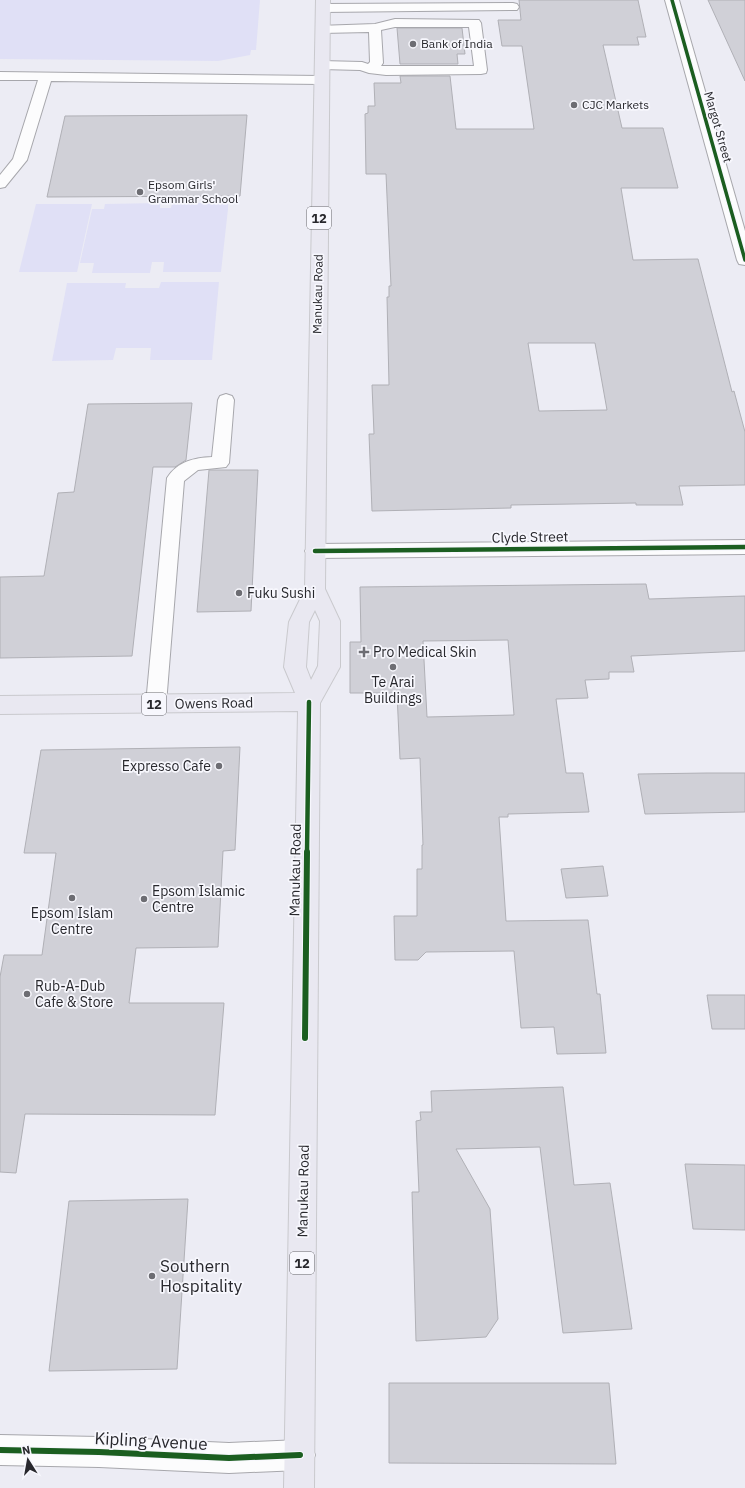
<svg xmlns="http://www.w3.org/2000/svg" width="745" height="1488" font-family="'IBM Plex Sans',sans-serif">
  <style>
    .green { fill: #e0e0f6 }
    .building { fill: #d0d0d7; stroke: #b0b0b6; fill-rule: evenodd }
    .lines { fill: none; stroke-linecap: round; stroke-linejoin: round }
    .lane-casing { stroke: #a7a7ac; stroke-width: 2 }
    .street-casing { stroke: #a7a7ac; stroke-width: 2 }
    .primary-casing { stroke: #c9c9cd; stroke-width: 2 }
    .lane { fill: #fcfcfd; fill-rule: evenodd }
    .street { fill: #fcfcfd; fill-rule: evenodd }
    .primary { fill: #e9e8f1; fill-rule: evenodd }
    .cycleway-far2-casing { stroke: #f7f7fd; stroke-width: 5.5 }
    .cycleway-far1-casing { stroke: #f7f7fd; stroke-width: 7 }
    .cycleway-casing { stroke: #f7f7fd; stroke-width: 8 }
    .cycleway-far2 { stroke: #1b5e20; stroke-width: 3.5 }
    .cycleway-far1 { stroke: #1b5e20; stroke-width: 4.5 }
    .cycleway { stroke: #1b5e20; stroke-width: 6 }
    .poi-dot { fill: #6d6d73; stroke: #f7f7fd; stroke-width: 1.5 }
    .labels { text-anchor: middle; stroke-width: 3.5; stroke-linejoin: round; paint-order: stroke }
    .far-poi-label { font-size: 12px; fill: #28282d; stroke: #f7f7fd; text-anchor: start }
    .far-street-label { font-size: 12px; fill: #28282d; stroke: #f7f7fd }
    .shield { fill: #f7f7fd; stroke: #66666b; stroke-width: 1 }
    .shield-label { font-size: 13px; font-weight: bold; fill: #28282d }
    .street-label { font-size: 14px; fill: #28282d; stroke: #f7f7fd }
    .poi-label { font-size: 14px; fill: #28282d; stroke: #f7f7fd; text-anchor: start }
    .near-poi-label { font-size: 17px; fill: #28282d; stroke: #f7f7fd; text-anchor: start }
    .near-street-label { font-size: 17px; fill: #28282d; stroke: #f7f7fd }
  </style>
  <rect width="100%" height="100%" fill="#ececf4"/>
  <g class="green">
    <polygon points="0,0 260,0 256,50 251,50 250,55 218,61 0,59"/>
    <polygon points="160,203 160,208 171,208 172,203 228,203 228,209 221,272 163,272 164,262 152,262 150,273 92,273 94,263 80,263 92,209 104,209 105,204"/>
    <polygon points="36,204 92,204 77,272 19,272"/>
    <polygon points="161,282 219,282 212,360 150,360 151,348 116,348 113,360 52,361 67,283 126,283 125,288 159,288"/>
  </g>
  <g class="building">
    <path d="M 519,0 L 638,0 L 646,37 L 637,37 L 639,45 L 603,45 L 622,128 L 663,128 L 678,188 L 621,188 L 633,260 L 698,259 L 732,392 L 734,391 L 745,432 L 745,485 L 679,486 L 683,505 L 636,505 L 636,503 L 511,505 L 511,508 L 372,511 L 369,434 L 374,434 L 372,385 L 389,385 L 387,297 L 389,297 L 389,286 L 391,286 L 386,174 L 366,174 L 365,114 L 368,113 L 368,106 L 375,106 L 374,83 L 401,83 L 400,76 L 450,76 L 456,129 L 534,129 L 522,46 L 502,46 L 498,20 L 521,20 ZM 528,343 L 595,343 L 607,410 L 539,411 Z"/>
    <polygon points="708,0 745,0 745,81"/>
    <polygon points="397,28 462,28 465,54 457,54 458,64 400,64"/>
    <polygon points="247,115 240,196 47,197 65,116"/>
    <polygon points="192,403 186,460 175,467 153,467 132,656 0,658 0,577 44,576 58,493 74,492 88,404"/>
    <polygon points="209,470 258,470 251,611 197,612"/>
    <path d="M 646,584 L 649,599 L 745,596 L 745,651 L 631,656 L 634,672 L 609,672 L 609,679 L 585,680 L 588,698 L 556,699 L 566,773 L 583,773 L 589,812 L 508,814 L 508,817 L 499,817 L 506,921 L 588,920 L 597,994 L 600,994 L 606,1053 L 557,1054 L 554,1027 L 521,1028 L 514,951 L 426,952 L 418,960 L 395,960 L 394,916 L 417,916 L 417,869 L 422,869 L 422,845 L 423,845 L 420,758 L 400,759 L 397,693 L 350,693 L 350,642 L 361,642 L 360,587 ZM 508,640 L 514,715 L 427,717 L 423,641 Z"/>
    <polygon points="240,747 235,850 223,851 218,947 136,948 129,1003 224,1003 215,1115 25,1114 16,1173 0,1172 0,977 4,955 42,955 56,853 24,853 41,750"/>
    <polygon points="707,773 745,773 745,812 645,814 638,774"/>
    <polygon points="603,866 608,896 566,898 561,869"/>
    <polygon points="707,995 745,995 745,1029 712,1029"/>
    <polygon points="563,1087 574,1185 610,1183 632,1329 563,1333 540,1147 456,1149 490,1209 498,1319 486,1337 416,1341 412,1192 419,1192 416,1121 421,1120 420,1112 432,1112 431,1091"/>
    <polygon points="685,1164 745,1165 745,1230 693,1229"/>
    <polygon points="188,1199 177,1369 49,1371 69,1201"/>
    <polygon points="389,1383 609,1383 616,1464 389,1463"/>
  </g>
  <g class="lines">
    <defs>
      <g id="lane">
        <polygon points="513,3 517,4 519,7 517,10 323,12 319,11 317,8 319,5 323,4"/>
        <path d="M 395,19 L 479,20 L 481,23 L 487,70 L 486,73 L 481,74 L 386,75 L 369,73 L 360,70 L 321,69 L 316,68 L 315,65 L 316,62 L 321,61 L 362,62 L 368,64 L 370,62 L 369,32 L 322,33 L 318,32 L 316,29 L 318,26 L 375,24 ZM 395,27 L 469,27 L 474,66 L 381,66 L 383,63 L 381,30 Z"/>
        <polygon points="0,72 321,76 326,77 328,80 326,83 321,84 51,81 27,160 5,187 0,188 0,175 13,159 38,80 0,80"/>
        <path d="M 226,394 L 232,396 L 234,400 L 229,463 L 226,467 L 198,470 L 184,481 L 166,704 L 163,710 L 156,712 L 149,710 L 146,704 L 167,478 C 178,461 194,458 212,457 L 218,400 L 220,396 Z"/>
      </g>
      <g id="street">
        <polygon points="665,0 679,0 745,231 745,265 739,264 737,260"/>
        <polygon points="745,540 745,554 315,558 308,556 305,551 308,546 315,544"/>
        <polygon points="0,1435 99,1437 229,1443 300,1440 311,1444 315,1455 311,1466 300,1470 229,1473 99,1467 0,1465"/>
      </g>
      <path id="primary" d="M 316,0 L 330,0 L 325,589 L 340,621 L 340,667 L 320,703 L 314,1488 L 284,1488 L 298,711 L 0,714 L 0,696 L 295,693 L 284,667 L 289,622 L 305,589 ZM 315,610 L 320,621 L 318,666 L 311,680 L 306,667 L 309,622 Z"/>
    </defs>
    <use href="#lane" class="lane-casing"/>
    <use href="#street" class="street-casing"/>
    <use href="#primary" class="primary-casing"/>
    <use href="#lane" class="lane"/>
    <use href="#street" class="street"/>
    <use href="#primary" class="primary"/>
    <defs>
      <polyline id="cycleway-far2" points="672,0 745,260"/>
      <g id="cycleway-far1">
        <polyline points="315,551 745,547"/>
        <polyline points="307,853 309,702"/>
      </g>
      <g id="cycleway">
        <polyline points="305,1038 307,852"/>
        <polyline points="0,1450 99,1452 229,1458 300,1455"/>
      </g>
    </defs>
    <use href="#cycleway-far2" class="cycleway-far2-casing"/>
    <use href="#cycleway-far1" class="cycleway-far1-casing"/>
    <use href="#cycleway" class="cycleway-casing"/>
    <use href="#cycleway-far2" class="cycleway-far2"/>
    <use href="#cycleway-far1" class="cycleway-far1"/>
    <use href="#cycleway" class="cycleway"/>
  </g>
  <g class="poi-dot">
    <circle cx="413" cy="44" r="4"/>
    <circle cx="574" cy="105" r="4"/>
    <circle cx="140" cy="192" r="4"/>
    <circle cx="239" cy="593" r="4"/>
    <path d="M362 646h4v4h4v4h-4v4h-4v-4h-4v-4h4z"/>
    <circle cx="393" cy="667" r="4"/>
    <circle cx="219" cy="766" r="4"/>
    <circle cx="72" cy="898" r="4"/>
    <circle cx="144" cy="899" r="4"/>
    <circle cx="27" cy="994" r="4"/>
    <circle cx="152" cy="1276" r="4"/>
  </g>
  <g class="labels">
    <g class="far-poi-label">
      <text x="421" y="48">Bank of India</text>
      <text x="582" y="109">CJC Markets</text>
      <text x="148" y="189">Epsom Girls'<tspan x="148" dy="14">Grammar School</tspan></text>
    </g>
    <g class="far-street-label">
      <text transform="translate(718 127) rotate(74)" y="4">Margot Street</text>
      <text transform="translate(318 294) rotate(-89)" y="4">Manukau Road</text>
    </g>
    <g class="shield">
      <rect x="307" y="207" width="24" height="22" rx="3"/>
      <rect x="142" y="693" width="24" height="22" rx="3"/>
      <rect x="290" y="1252" width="24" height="22" rx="3"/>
    </g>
    <g class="shield-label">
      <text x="319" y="223">12</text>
      <text x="154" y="709">12</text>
      <text x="302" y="1268">12</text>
    </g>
    <g class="street-label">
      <text transform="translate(530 537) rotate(-1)" y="5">Clyde Street</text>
      <text transform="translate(214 703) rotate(-1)" y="5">Owens Road</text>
      <text transform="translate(295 870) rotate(-89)" y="5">Manukau Road</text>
      <text transform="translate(303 1191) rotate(-89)" y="5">Manukau Road</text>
    </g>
    <g class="poi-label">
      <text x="247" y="598">Fuku Sushi</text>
      <text x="373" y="657">Pro Medical Skin</text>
      <text x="393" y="687" text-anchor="middle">Te Arai<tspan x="393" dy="16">Buildings</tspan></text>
      <text x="211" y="771" text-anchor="end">Expresso Cafe</text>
      <text x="152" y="896">Epsom Islamic<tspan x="152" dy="16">Centre</tspan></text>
      <text x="72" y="918" text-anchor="middle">Epsom Islam<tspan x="72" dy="16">Centre</tspan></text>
      <text x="35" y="991">Rub-A-Dub<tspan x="35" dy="16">Cafe &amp; Store</tspan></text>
    </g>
    <g class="near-poi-label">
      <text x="160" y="1272">Southern<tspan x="160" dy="20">Hospitality</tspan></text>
    </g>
    <g class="near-street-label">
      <text transform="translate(151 1441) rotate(3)" y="6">Kipling Avenue</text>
    </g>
  </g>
  <g transform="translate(28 1460) rotate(349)" stroke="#f7f7fd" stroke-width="3" paint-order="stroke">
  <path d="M0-3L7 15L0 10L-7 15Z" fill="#28282d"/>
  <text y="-6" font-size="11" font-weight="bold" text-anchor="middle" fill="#28282d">N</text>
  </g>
</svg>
